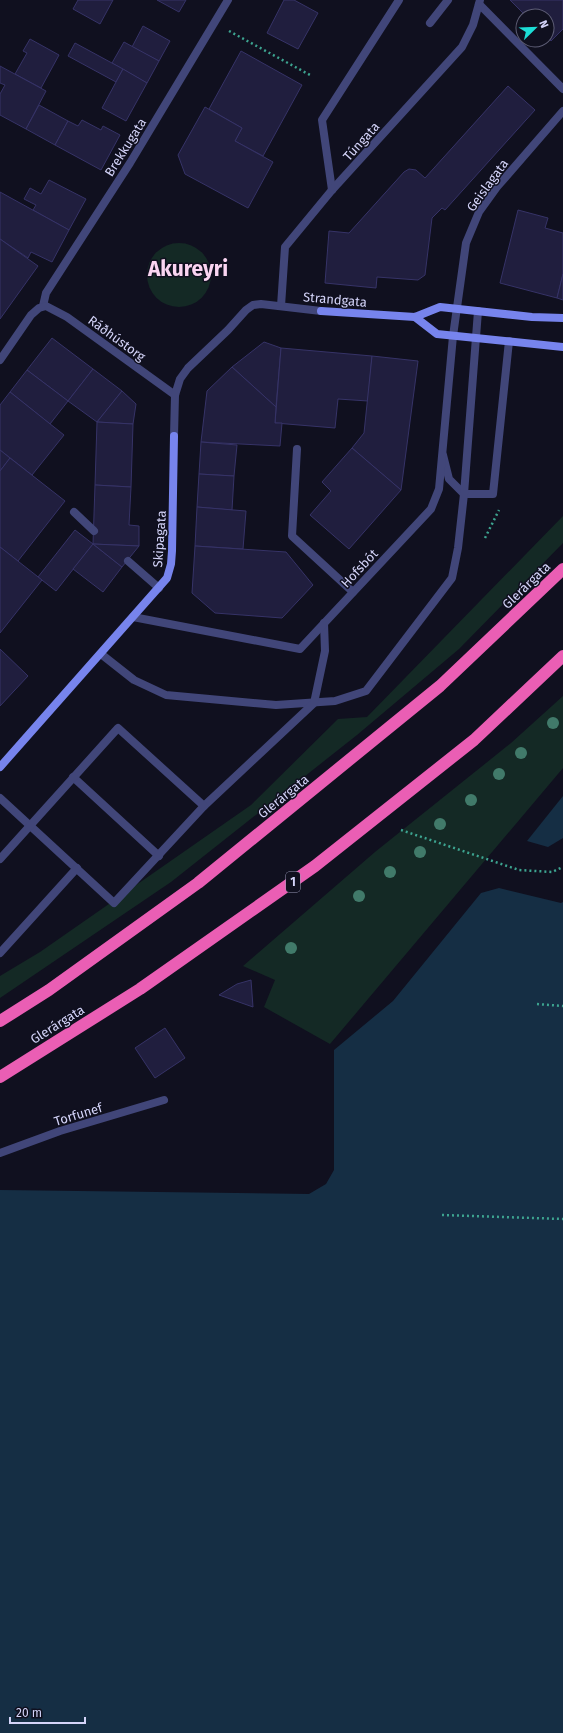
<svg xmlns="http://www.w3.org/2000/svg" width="563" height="1733" font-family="'Fira Sans',sans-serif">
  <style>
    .green { fill: #142925 }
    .water { fill: #152e44 }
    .building { fill: #201e3e; stroke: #363367 }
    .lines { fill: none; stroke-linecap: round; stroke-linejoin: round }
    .path { stroke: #3da490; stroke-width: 2.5; stroke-dasharray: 2 3; stroke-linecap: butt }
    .lane { stroke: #414679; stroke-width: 8 }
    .street { stroke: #414679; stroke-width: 8 }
    .secondary { stroke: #7784ed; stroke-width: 8 }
    .highway { stroke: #ea5eb4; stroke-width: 12 }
    .tree { fill: #417a6a }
    .labels { text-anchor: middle; stroke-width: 3; stroke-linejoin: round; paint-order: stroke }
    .shield { fill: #10101f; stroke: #9999b8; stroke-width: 1 }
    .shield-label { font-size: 12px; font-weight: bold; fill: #d4d4f9 }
    .street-label { font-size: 13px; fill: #d4d4f9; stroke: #10101f }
    .town-label { font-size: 21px; font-weight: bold; fill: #fad5f1; stroke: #10101f }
  </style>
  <rect width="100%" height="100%" fill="#10101f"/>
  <g class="green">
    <circle cx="179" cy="275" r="32"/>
    <polygon points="563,516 563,543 459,649 357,735 171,882 0,998 0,976 40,952 251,805 338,719 367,717"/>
    <polygon points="563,696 563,768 330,1044 264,1007 275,980 243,966 375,852 511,743"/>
  </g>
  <g class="water">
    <polygon points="563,796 563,838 548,847 527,841"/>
    <polygon points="499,888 561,903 563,902 563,1733 0,1733 0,1190 309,1194 326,1184 334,1170 334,1050 393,1001 481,893"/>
  </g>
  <g class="building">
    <polygon points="78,0 113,0 100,24 73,9"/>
    <polygon points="157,0 186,0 179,12"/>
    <polygon points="284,0 294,0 318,13 298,49 267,33"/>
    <polygon points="510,0 563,0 563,29 551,41 547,36 547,16 526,16"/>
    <polygon points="143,26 170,41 159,61 132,47"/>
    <polygon points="30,39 59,55 41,88 15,74 27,53 23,51"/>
    <polygon points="124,42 159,61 147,83 112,63"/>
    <polygon points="75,43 123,69 116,82 68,56"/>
    <polygon points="241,51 302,85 263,156 235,141 242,128 209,109"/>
    <polygon points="0,66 46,91 26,129 0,115 0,94 5,85 0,83"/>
    <polygon points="123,69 147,83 126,121 102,108"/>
    <polygon points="508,86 535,110 445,210 442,208 432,218 425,275 418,280 377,277 376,288 325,283 329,231 349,233 404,172 409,169 416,170 425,178"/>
    <polygon points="39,105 68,121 55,145 26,129"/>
    <polygon points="205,107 242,128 235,141 273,162 248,208 185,174 178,155"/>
    <polygon points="82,120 101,130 103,126 120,135 101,170 55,145 68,121 78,126"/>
    <polygon points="49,180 86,199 69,230 33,210 36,205 24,199 30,188 41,194"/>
    <polygon points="0,192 69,230 52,262 31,252 28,258 0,239"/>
    <polygon points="518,210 548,218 545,228 563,233 563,274 557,298 500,283"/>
    <polygon points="0,239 38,266 0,319"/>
    <polygon points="563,274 563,300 557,298"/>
    <polygon points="52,338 93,369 68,401 27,370"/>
    <polygon points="264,342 281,348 276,407 232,367"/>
    <polygon points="281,348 372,356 368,401 338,399 335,428 275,423"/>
    <polygon points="372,356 418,361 401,490 352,448 364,433"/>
    <polygon points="232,367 276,407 275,423 282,423 280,446 201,442 207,391"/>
    <polygon points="93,369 122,391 97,422 68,401"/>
    <polygon points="27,370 68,401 50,424 10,392"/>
    <polygon points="122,391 136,404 133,424 97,422"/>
    <polygon points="10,392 64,435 32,475 0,450 0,405"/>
    <polygon points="97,422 133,424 131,487 95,485"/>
    <polygon points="201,442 237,445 234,476 199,474"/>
    <polygon points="352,448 401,490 349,549 310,515 331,491 322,482"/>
    <polygon points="0,450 10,458 0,471"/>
    <polygon points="10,458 65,501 18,561 0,547 0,471"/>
    <polygon points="199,474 234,476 232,510 197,507"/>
    <polygon points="95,485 131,487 129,525 139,526 139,546 93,544"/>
    <polygon points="197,507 246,511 243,549 195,546"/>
    <polygon points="75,530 93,544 56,591 38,577"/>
    <polygon points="93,544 122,567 103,592 73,569"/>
    <polygon points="93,544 139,546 122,567"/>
    <polygon points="195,546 286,552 313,585 282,618 215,613 192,593"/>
    <polygon points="0,547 42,580 0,633"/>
    <polygon points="0,649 28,676 0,706"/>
    <polygon points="251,980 253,1007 219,995 237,984"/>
    <polygon points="165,1028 185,1058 155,1078 135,1048"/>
  </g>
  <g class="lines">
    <g class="path">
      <polyline points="229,31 310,75"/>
      <polyline points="485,538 499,510"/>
      <polyline points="401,830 519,870 552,872 563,867"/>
      <polyline points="537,1004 563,1006"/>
      <polyline points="442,1215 563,1219"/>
    </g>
    <g class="lane">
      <polyline points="430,23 448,0"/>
      <polyline points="332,190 322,120 399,0"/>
      <polyline points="297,449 292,536 353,592"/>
      <polyline points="443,455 449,479 464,494 493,494 509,341"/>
      <polyline points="74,512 94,531"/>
      <polyline points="128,561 159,588"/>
      <polyline points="101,654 134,680 166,695 276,705 335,701 366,691 452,578 458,548 464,494 478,311"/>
      <polyline points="73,777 159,856"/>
      <polyline points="0,798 114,903 204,806 314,703 325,651 324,623"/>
      <polyline points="0,859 118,728 204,806"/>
      <polyline points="0,953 77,868"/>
      <polyline points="0,1153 60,1131 164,1100"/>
    </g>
    <g class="street">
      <polyline points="479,4 563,89"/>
      <polyline points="43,306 46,293 130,163 228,0"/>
      <polyline points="281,306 285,247 332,190 462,47 473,25 480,0"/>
      <polyline points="0,360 31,315 39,308 46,306 67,317 175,395"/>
      <polyline points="174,436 175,395 180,379 188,368 228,330 246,310 253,305 261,304 321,311"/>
      <polyline points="133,617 300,649 431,509 439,489 453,336 466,243 479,212 497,187 563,111"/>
    </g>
    <g class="secondary">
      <polyline points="321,311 415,317 440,307 532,317 563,318"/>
      <polyline points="415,317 437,334 563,347"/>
      <polyline points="0,767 167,578 171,564 172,551 174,436"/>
    </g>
    <g class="highway">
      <polyline points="0,1021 49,990 198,883 440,686 563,569"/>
      <polyline points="0,1077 140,989 315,866 474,740 563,656"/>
    </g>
  </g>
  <g class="tree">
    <circle cx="553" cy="723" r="6"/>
    <circle cx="521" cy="753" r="6"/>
    <circle cx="499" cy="774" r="6"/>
    <circle cx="471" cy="800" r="6"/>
    <circle cx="440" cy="824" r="6"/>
    <circle cx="420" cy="852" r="6"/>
    <circle cx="390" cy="872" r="6"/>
    <circle cx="359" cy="896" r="6"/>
    <circle cx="291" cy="948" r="6"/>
  </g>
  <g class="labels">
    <rect class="shield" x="286" y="872" width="14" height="20" rx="3"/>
    <g class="shield-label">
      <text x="293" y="886">1</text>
    </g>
    <g class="street-label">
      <text transform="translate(361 141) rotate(-48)" y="5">Túngata</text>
      <text transform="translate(125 147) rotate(-58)" y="5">Brekkugata</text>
      <text transform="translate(487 185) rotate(-54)" y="5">Geislagata</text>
      <text transform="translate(335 299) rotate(5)" y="5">Strandgata</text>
      <text transform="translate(117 338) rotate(36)" y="5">Ráðhústorg</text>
      <text transform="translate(159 539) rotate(-86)" y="5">Skipagata</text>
      <text transform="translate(359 568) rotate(-47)" y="5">Hofsbót</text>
      <text transform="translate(526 585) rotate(-44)" y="5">Glerárgata</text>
      <text transform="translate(283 796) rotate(-39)" y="5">Glerárgata</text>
      <text transform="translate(57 1024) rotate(-32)" y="5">Glerárgata</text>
      <text transform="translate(78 1114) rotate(-17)" y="5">Torfunef</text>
    </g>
    <g class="town-label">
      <text x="188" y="276">Akureyri</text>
    </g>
  </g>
  <g transform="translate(535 28) rotate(67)"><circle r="19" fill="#10101f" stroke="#5e5e76"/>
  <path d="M0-3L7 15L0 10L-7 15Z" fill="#1cddd6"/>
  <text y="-6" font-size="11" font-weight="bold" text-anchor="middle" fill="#d4d4f9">N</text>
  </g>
  <path d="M10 1717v6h75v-6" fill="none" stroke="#d4d4f9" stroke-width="2"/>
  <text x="16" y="1717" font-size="12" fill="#d4d4f9" stroke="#10101f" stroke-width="3" paint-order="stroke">20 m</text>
</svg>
